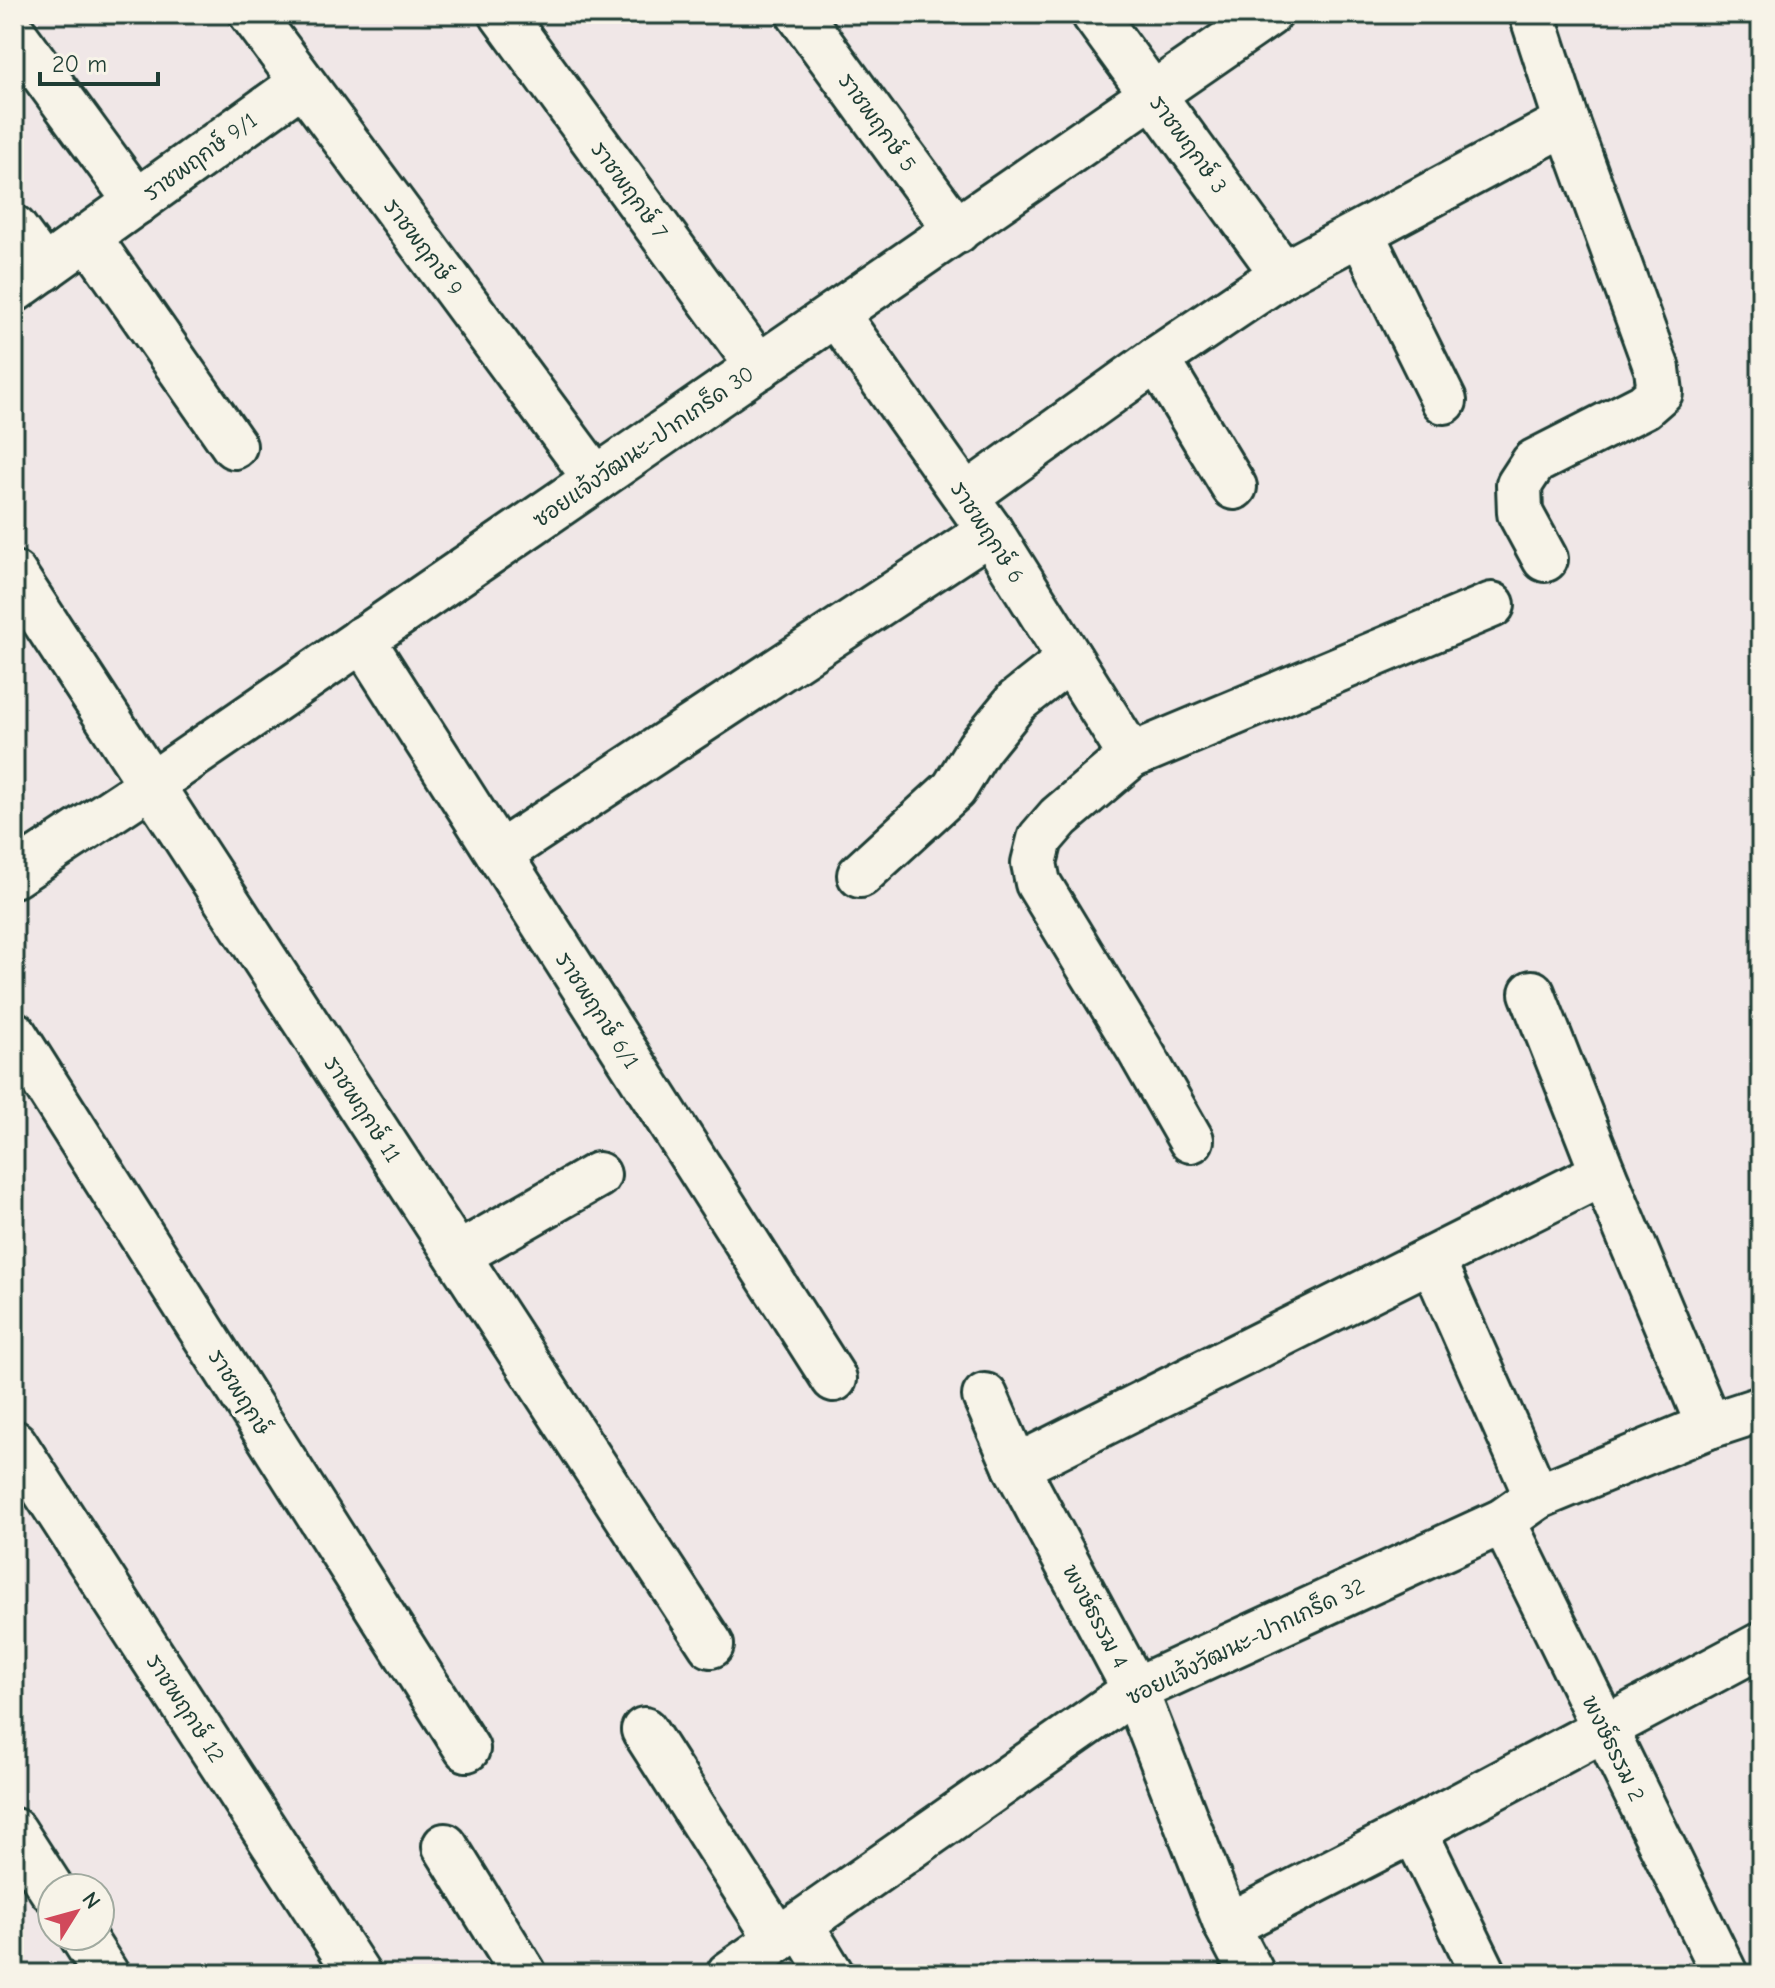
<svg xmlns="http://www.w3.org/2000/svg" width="1775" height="1988" font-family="'Comic Neue','Playpen Sans Thai',sans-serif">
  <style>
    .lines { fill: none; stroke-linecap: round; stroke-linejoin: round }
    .minor-casing { stroke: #1f3d34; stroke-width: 50 }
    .minor { stroke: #f7f3e8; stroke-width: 44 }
    .labels { text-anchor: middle; stroke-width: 7; stroke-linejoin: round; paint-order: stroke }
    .street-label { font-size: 22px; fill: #1f3d34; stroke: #f7f3e8 }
  </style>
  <rect width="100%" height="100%" fill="#f0e7e7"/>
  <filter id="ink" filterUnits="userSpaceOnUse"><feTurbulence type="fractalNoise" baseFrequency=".0125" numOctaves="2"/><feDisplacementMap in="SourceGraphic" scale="16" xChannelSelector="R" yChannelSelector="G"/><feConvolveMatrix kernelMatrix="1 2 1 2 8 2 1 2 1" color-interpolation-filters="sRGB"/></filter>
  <g filter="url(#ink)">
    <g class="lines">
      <defs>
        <g id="minor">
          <polyline points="252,14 596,479"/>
          <polyline points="502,14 759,367"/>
          <polyline points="799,14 957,231"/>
          <polyline points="1094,14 1283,274"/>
          <polyline points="1532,14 1567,122 1657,369 1660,392 1644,406 1534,462 1519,485 1520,513 1545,559"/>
          <polyline points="14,34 137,202"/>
          <polyline points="14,228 44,269"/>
          <polyline points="1361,233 1444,401"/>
          <polyline points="89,238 234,446"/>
          <polyline points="14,290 302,83"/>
          <polyline points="836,314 990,531 1131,756"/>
          <polyline points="1157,359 1234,487"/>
          <polyline points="966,496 1157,359 1283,274 1567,122"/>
          <polyline points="14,574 711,1645"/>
          <polyline points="362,639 834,1379"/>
          <polyline points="499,854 990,531"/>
          <polyline points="14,875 152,784 596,479 1269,14"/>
          <polyline points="860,875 954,789 979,748 1017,701 1070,659"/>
          <polyline points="1532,993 1603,1173 1709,1426"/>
          <polyline points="14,1034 467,1749"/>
          <polyline points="1191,1140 1139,1049 1038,883 1034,863 1040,839 1059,817 1131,756 1492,605"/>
          <polyline points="458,1255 598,1175"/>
          <polyline points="1432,1259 1537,1497"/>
          <polyline points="985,1396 1016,1467 1135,1690 1227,1926 1252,1974"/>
          <polyline points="14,1443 358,1974"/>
          <polyline points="1016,1467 1603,1173"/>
          <polyline points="1503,1521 1725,1974"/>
          <polyline points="644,1730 778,1940"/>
          <polyline points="1414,1830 1484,1974"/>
          <polyline points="14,1831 52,1890"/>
          <polyline points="445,1846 524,1974"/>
          <polyline points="801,1925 831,1974"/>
          <polyline points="1227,1926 1414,1830 1761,1645"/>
          <polyline points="82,1936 106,1974"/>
          <polyline points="729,1974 1135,1690 1503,1521 1537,1497 1709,1426 1761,1409"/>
        </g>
      </defs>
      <use href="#minor" class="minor-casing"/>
      <use href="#minor" class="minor"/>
    </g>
  </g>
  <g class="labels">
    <g class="street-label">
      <text transform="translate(878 122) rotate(54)" y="8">ราชพฤกษ์ 5</text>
      <text transform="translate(1189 144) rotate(54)" y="8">ราชพฤกษ์ 3</text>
      <text transform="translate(200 156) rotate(-36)" y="8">ราชพฤกษ์ 9/1</text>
      <text transform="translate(630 190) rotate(54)" y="8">ราชพฤกษ์ 7</text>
      <text transform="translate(424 247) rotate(53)" y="8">ราชพฤกษ์ 9</text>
      <text transform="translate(643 446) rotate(-35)" y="8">ซอยแจ้งวัฒนะ-ปากเกร็ด 30</text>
      <text transform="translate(988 532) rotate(57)" y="8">ราชพฤกษ์ 6</text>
      <text transform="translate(598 1010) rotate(57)" y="8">ราชพฤกษ์ 6/1</text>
      <text transform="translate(363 1109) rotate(57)" y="8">ราชพฤกษ์ 11</text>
      <text transform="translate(240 1392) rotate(58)" y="8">ราชพฤกษ์</text>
      <text transform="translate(1096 1616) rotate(62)" y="8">พงษ์ธรรม 4</text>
      <text transform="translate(1245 1641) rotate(-26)" y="8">ซอยแจ้งวัฒนะ-ปากเกร็ด 32</text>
      <text transform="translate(186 1708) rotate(57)" y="8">ราชพฤกษ์ 12</text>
      <text transform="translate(1614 1748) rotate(64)" y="8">พงษ์ธรรม 2</text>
    </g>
  </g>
  <rect width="1775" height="1988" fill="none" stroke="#f7f3e8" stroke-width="48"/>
  <rect x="24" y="24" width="1727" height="1940" fill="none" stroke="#1f3d34" stroke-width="3" filter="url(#ink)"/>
  <g transform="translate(76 1912) rotate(53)"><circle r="38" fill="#f7f3e8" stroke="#a1aaa0" stroke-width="2"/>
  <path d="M0-6L14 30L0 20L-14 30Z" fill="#d1495b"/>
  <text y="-12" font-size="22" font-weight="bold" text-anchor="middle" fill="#1f3d34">N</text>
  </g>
  <path d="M40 72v12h118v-12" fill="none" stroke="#1f3d34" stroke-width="4"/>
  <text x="52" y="72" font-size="24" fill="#1f3d34" stroke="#f7f3e8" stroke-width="6" paint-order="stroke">20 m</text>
</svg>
